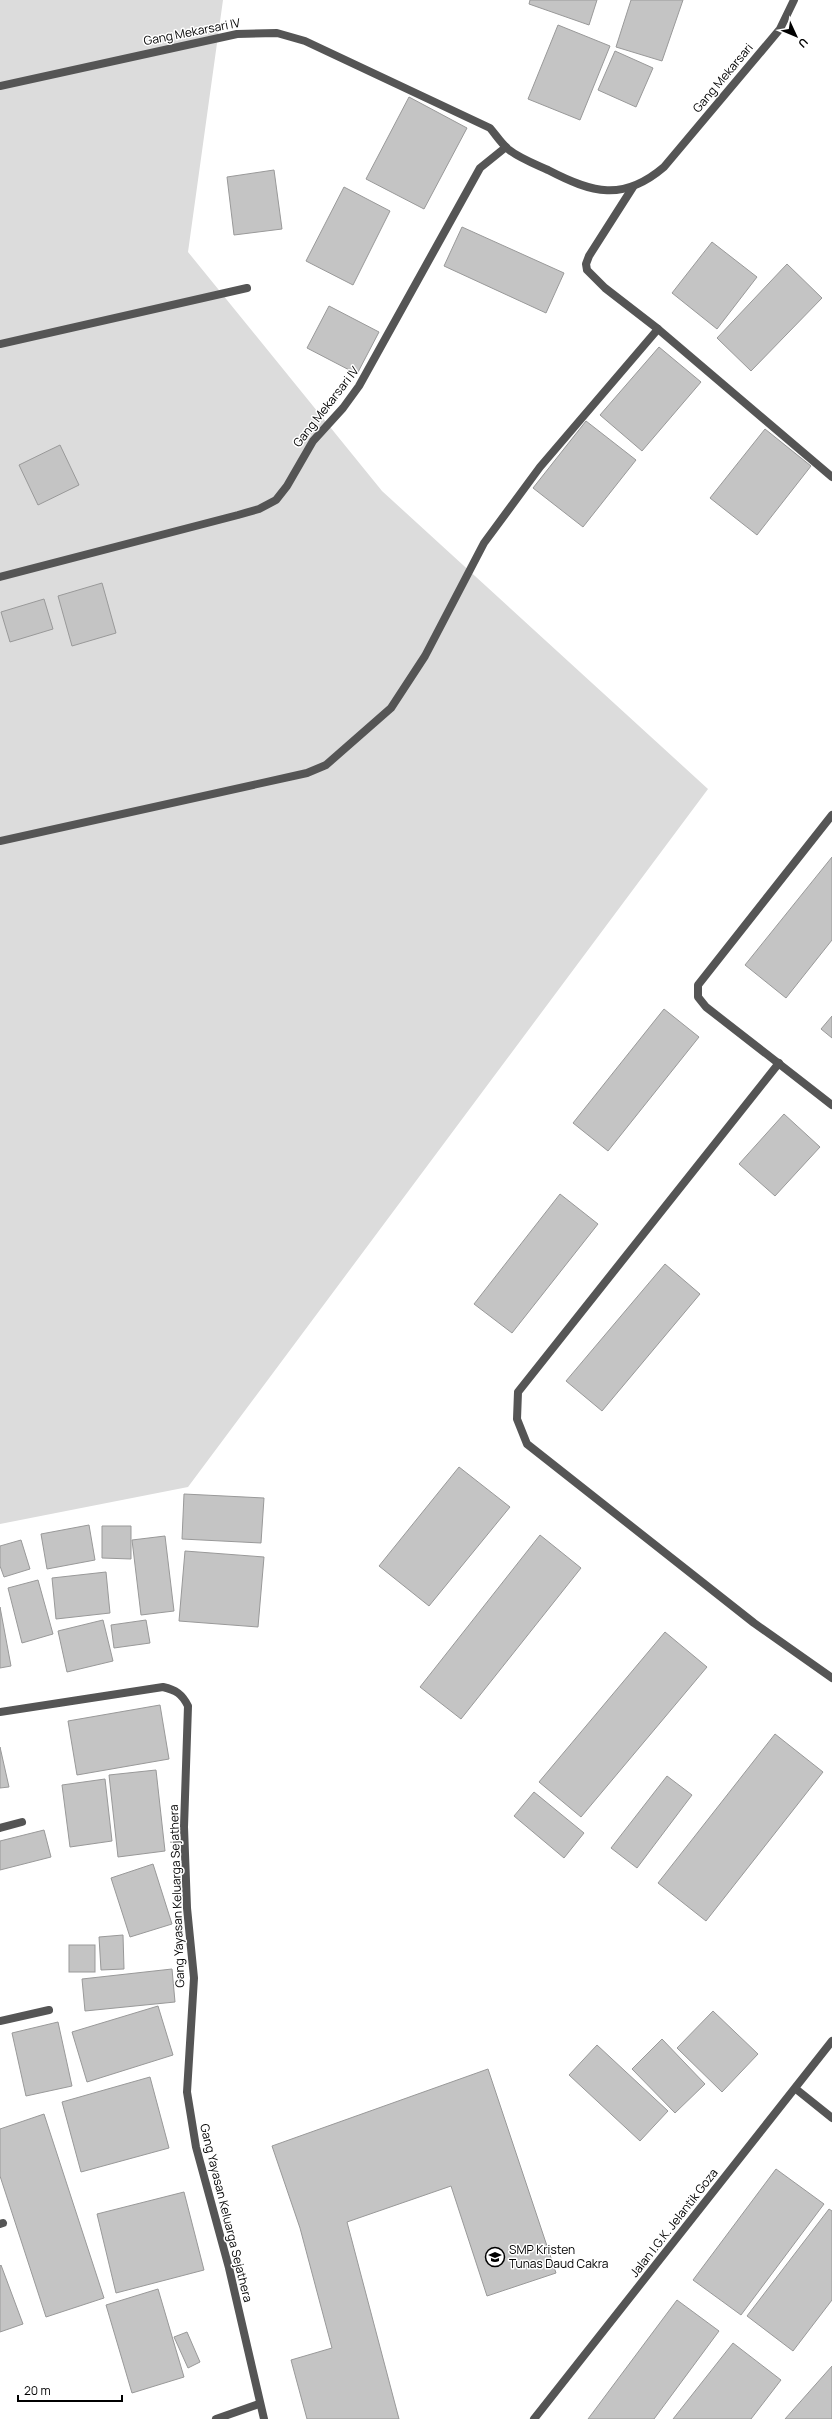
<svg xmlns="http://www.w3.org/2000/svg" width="832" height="2419" font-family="Manrope,sans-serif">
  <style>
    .green { fill: #dcdcdc }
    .building { fill: #c4c4c4; stroke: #999 }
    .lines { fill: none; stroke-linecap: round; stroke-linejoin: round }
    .service { stroke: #555; stroke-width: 8 }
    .minor { stroke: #555; stroke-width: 8 }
    .tertiary { stroke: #555; stroke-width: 8 }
    .labels { text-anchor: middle; stroke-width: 3; stroke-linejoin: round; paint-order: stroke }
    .street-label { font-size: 12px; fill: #000; stroke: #fff }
    .poi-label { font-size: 12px; fill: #000; stroke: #fff; text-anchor: start }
  </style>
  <rect width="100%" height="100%" fill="#fff"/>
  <polygon class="green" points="0,0 223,0 188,252 382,491 708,789 188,1487 0,1524"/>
  <g class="building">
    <polygon points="530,0 597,0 589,25 529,4"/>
    <polygon points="631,0 683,0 662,61 616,47"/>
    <polygon points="558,25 610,46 580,120 528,99"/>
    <polygon points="615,51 653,68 636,107 598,90"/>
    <polygon points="409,97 467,128 424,209 366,179"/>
    <polygon points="274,170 282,229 234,235 227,177"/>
    <polygon points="344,187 390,211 353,285 306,261"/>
    <polygon points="462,227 564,273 546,313 444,266"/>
    <polygon points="712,242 757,277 717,329 672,293"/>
    <polygon points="787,264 822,298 751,371 717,338"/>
    <polygon points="329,306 379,332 357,374 307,348"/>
    <polygon points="659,347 701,382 642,451 600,415"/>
    <polygon points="586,421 636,460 583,527 533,488"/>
    <polygon points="765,429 811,466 757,535 710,498"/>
    <polygon points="60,445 79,485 38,505 19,465"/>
    <polygon points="102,583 116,633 72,646 58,596"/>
    <polygon points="44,599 53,629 10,642 1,612"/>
    <polygon points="832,857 832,940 786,998 745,965"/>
    <polygon points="664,1009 699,1037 608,1151 573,1123"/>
    <polygon points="832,1016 832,1038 821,1029"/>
    <polygon points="784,1114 820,1147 775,1196 739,1164"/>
    <polygon points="560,1194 598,1224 512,1333 474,1304"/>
    <polygon points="665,1264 700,1294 602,1411 566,1381"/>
    <polygon points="459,1467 510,1507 429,1606 379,1566"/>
    <polygon points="184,1494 264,1498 261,1543 182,1539"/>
    <polygon points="89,1525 95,1560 47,1569 41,1534"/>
    <polygon points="102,1526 131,1526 131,1559 102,1558"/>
    <polygon points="540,1535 581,1568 461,1719 420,1687"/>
    <polygon points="165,1536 174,1611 141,1615 132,1540"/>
    <polygon points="21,1540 30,1569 4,1577 0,1566 0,1546"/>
    <polygon points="185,1551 264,1557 258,1627 179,1621"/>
    <polygon points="106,1572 110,1613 56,1619 52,1578"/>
    <polygon points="38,1580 53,1634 22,1643 8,1588"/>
    <polygon points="0,1607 11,1666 0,1668"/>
    <polygon points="103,1620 113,1661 67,1672 58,1631"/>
    <polygon points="146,1620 150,1643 114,1648 111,1625"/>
    <polygon points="665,1632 707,1667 581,1817 539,1782"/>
    <polygon points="160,1705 169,1759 77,1775 68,1721"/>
    <polygon points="775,1734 823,1772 706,1921 658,1883"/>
    <polygon points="0,1747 9,1787 0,1788"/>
    <polygon points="156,1770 165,1851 118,1857 109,1775"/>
    <polygon points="667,1776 692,1795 637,1868 611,1848"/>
    <polygon points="105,1779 112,1841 70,1847 62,1785"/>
    <polygon points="534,1792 584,1833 564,1858 514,1816"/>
    <polygon points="44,1830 51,1857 0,1870 0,1841"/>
    <polygon points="153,1864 172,1924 130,1937 111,1878"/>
    <polygon points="123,1935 124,1969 101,1970 99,1937"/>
    <rect x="69" y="1945" width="26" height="27"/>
    <polygon points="172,1969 175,2002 85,2011 82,1979"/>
    <polygon points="158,2006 173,2055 87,2082 72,2032"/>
    <polygon points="713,2011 758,2054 722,2092 677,2048"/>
    <polygon points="58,2022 72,2086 26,2096 12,2033"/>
    <polygon points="662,2039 705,2084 675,2113 632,2069"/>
    <polygon points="597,2045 668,2111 640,2141 569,2075"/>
    <polygon points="488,2069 556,2273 487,2296 451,2186 347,2222 399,2419 307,2419 291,2360 332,2348 300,2228 272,2146"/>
    <polygon points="150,2077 169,2148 81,2172 62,2102"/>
    <polygon points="44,2114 104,2298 46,2317 0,2176 0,2129"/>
    <polygon points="776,2169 824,2204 741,2315 693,2280"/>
    <polygon points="184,2192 204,2270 116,2293 97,2214"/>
    <polygon points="829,2209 832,2211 832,2300 793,2351 747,2316"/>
    <polygon points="1,2265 23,2324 0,2332 0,2266"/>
    <polygon points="158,2289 184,2377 132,2393 106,2305"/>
    <polygon points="677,2300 719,2331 654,2419 588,2419"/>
    <polygon points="187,2332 200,2362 188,2368 174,2337"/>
    <polygon points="733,2343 781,2380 751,2419 673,2419"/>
    <polygon points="832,2366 832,2419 785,2419"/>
  </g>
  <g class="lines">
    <g class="service">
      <polyline points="832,815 698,985 698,997 706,1007 832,1105"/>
      <polyline points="779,1063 518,1392 517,1419 527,1444 754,1623 832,1678"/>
      <polyline points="216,2419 259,2404"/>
    </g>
    <g class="minor">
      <path d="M 0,86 L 237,34 L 277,33 L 305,41 L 490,128 C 496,135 501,143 508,149 C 519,158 535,164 548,170 C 592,193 623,202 664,167 L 780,29 L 794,0"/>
      <polyline points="633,187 589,256 586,264 587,270 605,288 658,329 832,477"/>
      <polyline points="0,344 247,288"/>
      <polyline points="0,577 238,515 259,509 276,500 287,486 313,441 343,408 359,386 480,168 506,147"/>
      <polyline points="0,841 307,773 326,765 391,708 425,656 484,543 540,467 658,329"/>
      <path d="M 0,1712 L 163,1687 C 176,1690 182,1694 188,1706 L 184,1827 L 187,1908 L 194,1978 L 187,2092 L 196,2147 L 229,2268 L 264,2419"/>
      <polyline points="0,1828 22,1822"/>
      <polyline points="0,2021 49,2010"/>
      <polyline points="796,2089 832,2118"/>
      <polyline points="0,2224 3,2223"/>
    </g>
    <polyline class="tertiary" points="534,2419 832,2041"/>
  </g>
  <defs>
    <symbol id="school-ring" viewBox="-11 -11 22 22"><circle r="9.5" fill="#fff" stroke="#000" stroke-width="1.5"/><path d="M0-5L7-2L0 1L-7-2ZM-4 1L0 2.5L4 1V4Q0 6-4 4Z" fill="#000"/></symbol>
  </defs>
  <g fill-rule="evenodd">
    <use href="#school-ring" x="484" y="2246" width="22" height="22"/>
  </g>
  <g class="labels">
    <g class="street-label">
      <text transform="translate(192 32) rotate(-11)" y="4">Gang Mekarsari IV</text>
      <text transform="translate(723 78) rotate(-50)" y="4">Gang Mekarsari</text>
      <text transform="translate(326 407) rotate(-52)" y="4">Gang Mekarsari IV</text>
      <text transform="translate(177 1896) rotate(-92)" y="4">Gang Yayasan Keluarga Sejathera</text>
      <text transform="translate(226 2213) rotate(76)" y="4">Gang Yayasan Keluarga Sejathera</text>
      <text transform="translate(674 2223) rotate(-52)" y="4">Jalan I.G.K. Jelantik Goza</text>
    </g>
    <g class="poi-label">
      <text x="509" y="2254">SMP Kristen<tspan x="509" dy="14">Tunas Daud Cakra</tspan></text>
    </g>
  </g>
  <g transform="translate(796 36) rotate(134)" stroke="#ffffff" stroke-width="3" paint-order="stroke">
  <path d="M0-3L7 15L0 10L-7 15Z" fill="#000000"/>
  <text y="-6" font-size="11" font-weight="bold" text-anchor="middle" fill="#000000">U</text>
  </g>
  <path d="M18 2395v6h104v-6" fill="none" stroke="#000000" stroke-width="2"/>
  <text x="24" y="2395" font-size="12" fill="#000000" stroke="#ffffff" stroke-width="3" paint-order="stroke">20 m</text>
</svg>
